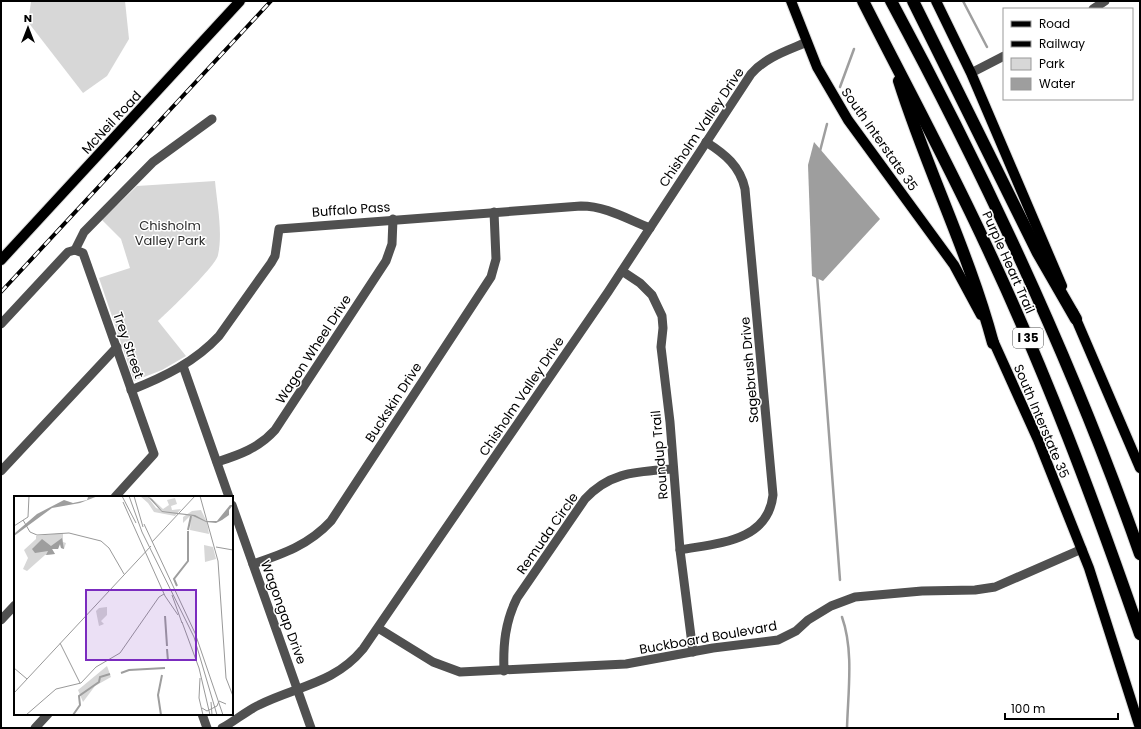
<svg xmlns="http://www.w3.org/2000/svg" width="1141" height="729" font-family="Poppins,sans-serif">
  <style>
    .green { fill: #d7d7d7 }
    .water { fill: #9e9e9e }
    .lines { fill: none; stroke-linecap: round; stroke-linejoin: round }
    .stream { stroke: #9e9e9e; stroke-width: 2.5 }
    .major-casing { stroke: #dbdbdb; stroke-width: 12 }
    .highway-casing { stroke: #dbdbdb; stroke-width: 14 }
    .minor { stroke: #505050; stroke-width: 9 }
    .major { stroke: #000; stroke-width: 10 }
    .highway { stroke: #000; stroke-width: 12 }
    .rail-casing { stroke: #000; stroke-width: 4 }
    .rail { stroke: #fff; stroke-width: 2.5; stroke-dasharray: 8; stroke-linecap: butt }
    .labels { text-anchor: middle; stroke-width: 3; stroke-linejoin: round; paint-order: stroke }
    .shield { fill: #fff; stroke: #4c4c4c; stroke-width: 1 }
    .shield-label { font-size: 12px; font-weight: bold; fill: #000 }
    .street-label { font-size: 13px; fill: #000; stroke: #fff }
    .park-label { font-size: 13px; fill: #2e2e2e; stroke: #fff }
    .inset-river { fill: none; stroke: #9e9e9e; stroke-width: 2 }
    .inset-road { fill: none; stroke: #999; stroke-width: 1 }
    .view { fill: #7b2cbf; fill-opacity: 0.15; stroke: #7b2cbf; stroke-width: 2 }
    .inset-edge { fill: none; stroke: #000; stroke-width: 2 }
  </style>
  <rect width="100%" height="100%" fill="#fff"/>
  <g class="green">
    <polygon points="33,1 125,1 129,39 107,76 83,93 28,22 31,2"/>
    <path d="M 215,181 C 217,204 223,232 218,255 C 216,266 168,312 158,321 L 186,356 L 162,370 L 134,381 L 99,278 L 130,268 L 121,239 L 102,220 L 137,186 Z"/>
  </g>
  <polygon class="water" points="814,142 880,219 823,281 812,276 808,165"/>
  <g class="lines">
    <g class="stream">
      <polyline points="963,1 987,47"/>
      <polyline points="840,87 854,49"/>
      <polyline points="820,151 827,124"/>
      <polyline points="817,275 840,580"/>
      <path d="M 842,617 C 854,651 848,692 847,728"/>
    </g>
    <defs>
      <g id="major">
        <polyline points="791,1 817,67 848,120 954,265 981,315"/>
        <polyline points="936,1 971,73 1062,286"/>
        <polyline points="1,260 240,1"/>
        <polyline points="1073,312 1140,468"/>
        <polyline points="991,336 1038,440 1089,568 1140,728"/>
      </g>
      <g id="highway">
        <path d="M 863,1 C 904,82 947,161 985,243 C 1045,370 1094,501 1140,634"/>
        <path d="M 891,1 C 987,179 1073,363 1140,554"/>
        <polyline points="913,1 1038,253 1076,319"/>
        <path d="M 899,81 C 927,170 969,253 993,343"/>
      </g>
    </defs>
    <use href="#major" class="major-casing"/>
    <use href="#highway" class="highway-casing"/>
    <g class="minor">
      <polyline points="1093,9 1105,1"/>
      <polyline points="971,73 1004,56"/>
      <polyline points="75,250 83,253 154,454 115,497"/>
      <polyline points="75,250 84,232 153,162 212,119"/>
      <polyline points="622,271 640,283 652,295 662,316 663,328 661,347 670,422 680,550 693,652"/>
      <polyline points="1,324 68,252 75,250"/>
      <polyline points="183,366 229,497"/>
      <path d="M 131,390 C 164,377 195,362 219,336 L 271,263 L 275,256 L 279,229 L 581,206 C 606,206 627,219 650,228"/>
      <path d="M 217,462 C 239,455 259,448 275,430 L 386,261 L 392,244 L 393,219"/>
      <polyline points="1,471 117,347"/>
      <polyline points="232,505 311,728"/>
      <path d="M 680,550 C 717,543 768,542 773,495 L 745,189 C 740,166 725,154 706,142"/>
      <path d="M 253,564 C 283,554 309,545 331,521 L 491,277 L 496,259 L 494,212"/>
      <polyline points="1,620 15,605"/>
      <polyline points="378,628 433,662 460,672 626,664 713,648 778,640 796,631 808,620 831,606 855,597 922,591 975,590 995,587 1082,549"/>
      <path d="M 504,671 C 503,645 505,622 517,598 L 585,499 C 611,471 638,472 673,469"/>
      <polyline points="202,714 207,728"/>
      <polyline points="35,728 48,714"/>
      <path d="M 222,728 C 235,721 246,711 259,705 C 297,686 334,684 363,649 L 608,292 L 751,74 C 766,57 786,51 807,42"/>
    </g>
    <use href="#major" class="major"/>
    <use href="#highway" class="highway"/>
    <defs>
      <polyline id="rail" points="1,292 271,1"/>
    </defs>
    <use href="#rail" class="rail-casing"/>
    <use href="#rail" class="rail"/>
  </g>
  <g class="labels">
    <rect class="shield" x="1013" y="328" width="30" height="20" rx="3"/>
    <g class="shield-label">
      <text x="1028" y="342">I 35</text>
    </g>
    <g class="street-label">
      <text transform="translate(111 122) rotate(-47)" y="5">McNeil Road</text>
      <text transform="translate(701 127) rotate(-56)" y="5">Chisholm Valley Drive</text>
      <text transform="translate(880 139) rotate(55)" y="5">South Interstate 35</text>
      <text transform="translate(351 209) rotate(-4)" y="5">Buffalo Pass</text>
      <text transform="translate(1009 262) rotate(66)" y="5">Purple Heart Trail</text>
      <text transform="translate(129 345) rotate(71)" y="5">Trey Street</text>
      <text transform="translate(313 349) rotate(-57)" y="5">Wagon Wheel Drive</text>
      <text transform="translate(749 370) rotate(-95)" y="5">Sagebrush Drive</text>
      <text transform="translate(521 396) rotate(-56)" y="5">Chisholm Valley Drive</text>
      <text transform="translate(393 402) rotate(-57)" y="5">Buckskin Drive</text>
      <text transform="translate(1042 421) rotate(67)" y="5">South Interstate 35</text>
      <text transform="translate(659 455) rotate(-95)" y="5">Roundup Trail</text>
      <text transform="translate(547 533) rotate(-55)" y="5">Remuda Circle</text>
      <text transform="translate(284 612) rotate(70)" y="5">Wagongap Drive</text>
      <text transform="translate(708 637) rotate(-10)" y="5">Buckboard Boulevard</text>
    </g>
    <g class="park-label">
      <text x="170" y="230">Chisholm<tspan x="170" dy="15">Valley Park</tspan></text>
    </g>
  </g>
  <g transform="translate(14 496)">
    <rect width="219" height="219" fill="#fff"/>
    <path d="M 126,0 L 133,0 L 142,12 L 145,13 L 135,0 L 149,13 L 155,9 L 153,4 L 161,2 L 163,8 L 157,10 L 158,14 L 167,13 L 161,20 L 140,16 L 134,7 ZM 187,14 L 193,26 L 189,25 L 193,26 L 195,38 L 176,34 L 177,19 L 169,27 L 169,21 L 178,15 ZM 49,37 L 49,46 L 52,47 L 50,53 L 47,52 L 46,48 L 44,53 L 38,53 L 41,58 L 31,59 L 13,75 L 9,73 L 14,62 L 10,54 L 22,43 L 22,40 ZM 190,49 L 199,51 L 202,63 L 191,66 ZM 93,111 L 93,119 L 87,125 L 90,128 L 85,130 L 82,115 L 85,112 ZM 93,170 L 97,181 L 81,190 L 69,206 L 64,194 Z" fill="#d7d7d7"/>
    <path d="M 84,0 L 66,7 L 38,12 L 0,40 L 1,37 L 23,18 L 50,4 L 59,7 L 73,4 L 74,1 ZM 133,0 L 138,3 L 148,15 L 181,19 L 192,25 L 203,25 L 216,9 L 219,9 L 215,14 L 215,19 L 208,24 L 202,27 L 192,26 L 179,20 L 148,16 ZM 48,42 L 50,53 L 47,52 L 46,48 L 44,53 L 38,53 L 41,58 L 32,59 L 34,55 L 21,57 L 18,53 L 28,43 L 37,50 Z" fill="#9e9e9e"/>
    <path class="inset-river" d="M 174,34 L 177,20M 163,90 L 160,83 L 174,65 L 174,35M 151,120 L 153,150M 153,153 L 154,165M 107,177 L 115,174 L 151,172M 59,219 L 66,209 L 65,200 L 85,186 L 86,181 L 96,178M 147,219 L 144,199 L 148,179"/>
    <path class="inset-road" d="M 108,0 L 122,27M 115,0 L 128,36 L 180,141 L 203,219M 120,0 L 129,31M 186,0 L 204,65 L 212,182 L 219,200M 109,6 L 151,100 L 164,119M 9,24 L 16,36 L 23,39 L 55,37 L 87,45 L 95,52 L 110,78M 130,28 L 181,137 L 209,219M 0,30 L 14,21 L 15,0M 138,46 L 181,0M 202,51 L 219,54M 158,99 L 168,127M 168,126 L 185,172 L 196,219M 46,147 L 66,187M 0,172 L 13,183M 186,182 L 185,202 L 189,219M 0,197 L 137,50M 197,206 L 198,219M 188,212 L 193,215 L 203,210 L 205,205 L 212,208M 12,219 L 42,193 L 67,187 L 82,171 L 106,157 L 145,101 L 150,98"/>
    <path class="view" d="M 72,94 L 182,94 L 182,164 L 72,164 Z"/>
    <rect width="219" height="219" class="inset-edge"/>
  </g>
  <rect width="1141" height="729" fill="none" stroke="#000000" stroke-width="4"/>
  <rect x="1003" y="8" width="130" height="92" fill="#ffffff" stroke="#999999"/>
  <rect x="1011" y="21" width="20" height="6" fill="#000000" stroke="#999999"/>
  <text x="1039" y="28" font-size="12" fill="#000000">Road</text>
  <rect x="1011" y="41" width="20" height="6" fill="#000000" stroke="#999999"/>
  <text x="1039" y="48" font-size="12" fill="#000000">Railway</text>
  <rect x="1011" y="58" width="20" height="12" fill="#d7d7d7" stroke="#999999"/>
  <text x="1039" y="68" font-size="12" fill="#000000">Park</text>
  <rect x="1011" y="78" width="20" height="12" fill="#9e9e9e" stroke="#999999"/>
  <text x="1039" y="88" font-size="12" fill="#000000">Water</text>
  <g transform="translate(28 28)" stroke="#ffffff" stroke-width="3" paint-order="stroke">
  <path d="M0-3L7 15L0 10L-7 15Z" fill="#000000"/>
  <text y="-6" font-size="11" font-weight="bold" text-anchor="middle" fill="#000000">N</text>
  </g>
  <path d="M1005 713v6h113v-6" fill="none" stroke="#000000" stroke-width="2"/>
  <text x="1011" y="713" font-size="12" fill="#000000" stroke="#ffffff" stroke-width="3" paint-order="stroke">100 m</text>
</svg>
